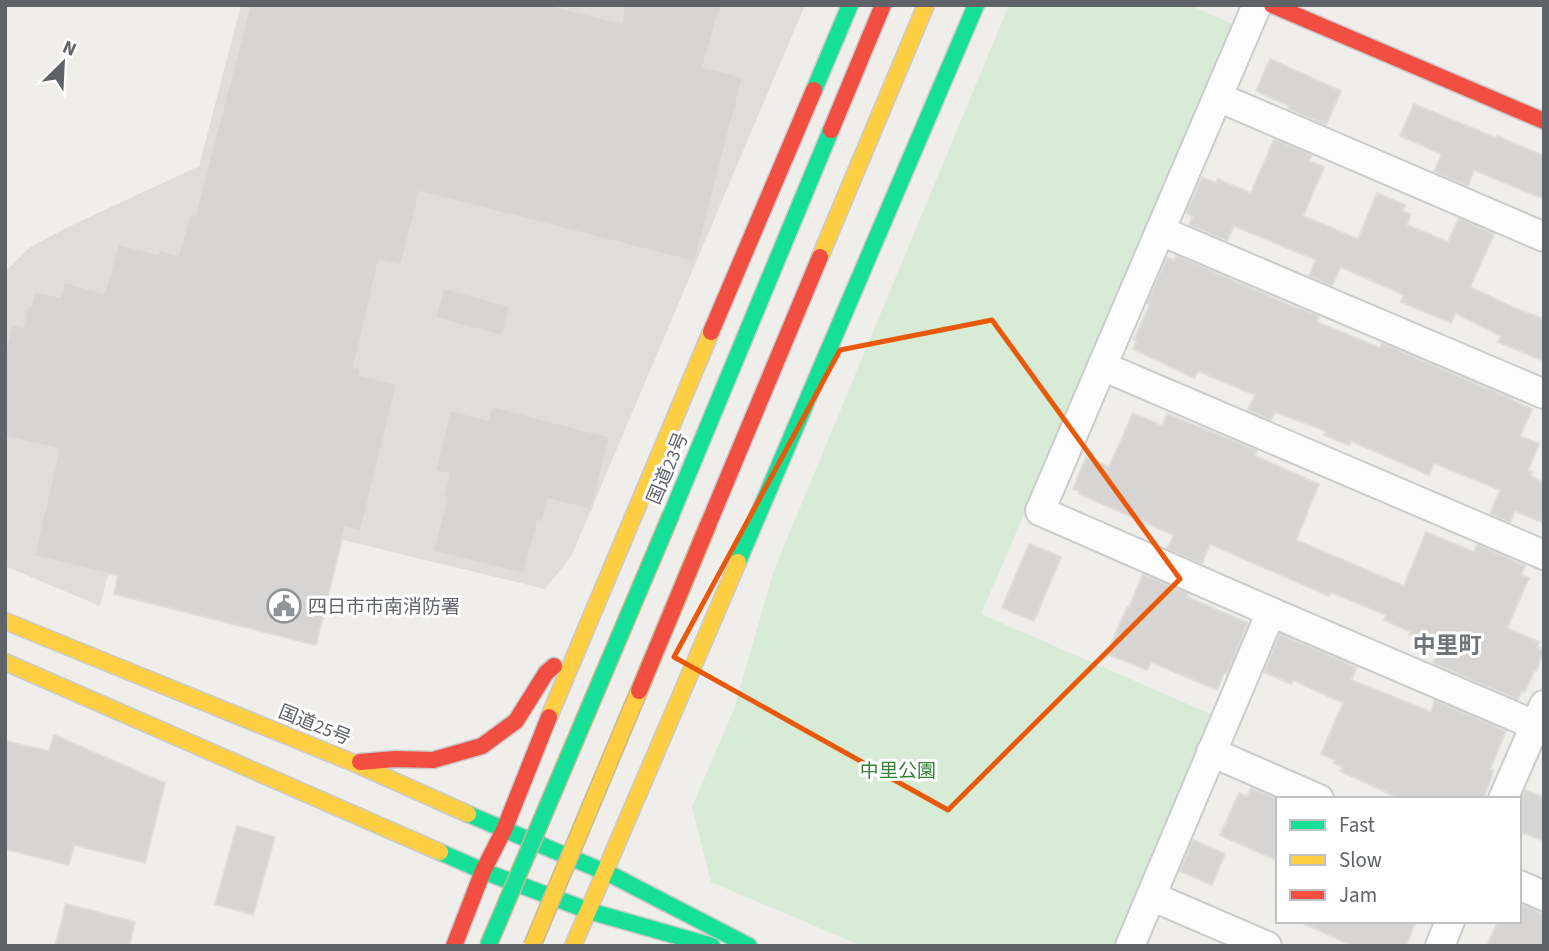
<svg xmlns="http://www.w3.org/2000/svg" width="1549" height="951" font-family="'Source Sans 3','Noto Sans JP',sans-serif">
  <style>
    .industrial { fill: #dfddda }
    .green { fill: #d8ebd6 }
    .building { fill: #d6d5d3; stroke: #deddd9; stroke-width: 2 }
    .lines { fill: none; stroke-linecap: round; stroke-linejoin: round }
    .street-casing { stroke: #cbcccc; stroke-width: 32 }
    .fast-casing { stroke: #cacacb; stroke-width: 19 }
    .slow-casing { stroke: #cacacb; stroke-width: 19 }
    .jam-casing { stroke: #cacacb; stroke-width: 19 }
    .street { stroke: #fdfcfc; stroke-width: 28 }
    .fast { stroke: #16e098; stroke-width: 16 }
    .slow { stroke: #ffcf43; stroke-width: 16 }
    .jam { stroke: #f24e42; stroke-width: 16 }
    .fast-bridge-casing { stroke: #c8b996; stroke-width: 19; stroke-linecap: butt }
    .slow-bridge-casing { stroke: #c8b996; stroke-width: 19; stroke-linecap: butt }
    .jam-bridge-casing { stroke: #c8b996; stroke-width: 19; stroke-linecap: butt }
    .fast-bridge { stroke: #16e098; stroke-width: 16 }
    .slow-bridge { stroke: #ffcf43; stroke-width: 16 }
    .jam-bridge { stroke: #f24e42; stroke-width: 16 }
    .marked { fill: none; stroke: #e8590c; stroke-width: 5; stroke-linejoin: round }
    .labels { text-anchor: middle; stroke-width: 6; stroke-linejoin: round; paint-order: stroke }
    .street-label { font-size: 19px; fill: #5f6368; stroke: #fff }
    .poi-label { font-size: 19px; fill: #5f6368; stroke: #fff; text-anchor: start }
    .park-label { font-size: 19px; fill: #348238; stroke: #fff }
    .quarter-label { font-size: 23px; font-weight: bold; fill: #70757a; stroke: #fff }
  </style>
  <rect width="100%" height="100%" fill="#efeeea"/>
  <polygon class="industrial" points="241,5 805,5 571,557 545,589 130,488 100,606 5,566 5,272 29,248 66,228 199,166"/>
  <polygon class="green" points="1009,5 1189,5 1235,25 981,614 1215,716 1117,946 862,946 711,882 692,807 734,709 774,570"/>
  <g class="building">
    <polygon points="250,5 550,5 622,23 624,5 721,5 703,67 743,77 695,262 420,192 401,266 379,260 354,367 360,369 359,375 397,384 361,531 345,527 316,645 114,594 118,576 34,556 59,449 5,437 5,353 12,325 23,327 28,305 31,306 35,291 60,297 64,282 103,293 104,290 105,290 118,244 158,254 159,250 178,255 190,214 195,215"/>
    <polygon points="1270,59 1341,91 1326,125 1288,109 1289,106 1256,91"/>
    <polygon points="1414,104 1496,138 1497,136 1544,156 1544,199 1474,170 1468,186 1434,172 1442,154 1400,136"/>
    <polygon points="1274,139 1312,155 1309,161 1324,167 1303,216 1358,239 1377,193 1405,205 1403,211 1411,214 1407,225 1448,242 1459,218 1494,234 1470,287 1512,307 1544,319 1544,361 1498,342 1501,336 1455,313 1451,323 1401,302 1404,295 1341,267 1332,286 1309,276 1316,260 1234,226 1227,241 1189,225 1193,216 1186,213 1202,177 1216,183 1218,179 1251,193"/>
    <polygon points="1176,255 1296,308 1296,307 1319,316 1317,322 1380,348 1382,343 1512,399 1512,400 1532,409 1520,436 1539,444 1528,470 1532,472 1530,476 1544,482 1544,523 1515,511 1510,523 1490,514 1500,490 1434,463 1429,475 1351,441 1349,445 1324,435 1326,431 1275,412 1271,420 1248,410 1255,395 1198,371 1194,378 1133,349 1137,341 1134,340 1150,304 1147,303 1167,257 1174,260"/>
    <polygon points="444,288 510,306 502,336 435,318"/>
    <polygon points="492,406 610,437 591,510 548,499 542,522 538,521 524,574 433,551 447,498 443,497 449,474 435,471 450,410 488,420"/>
    <polygon points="1133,413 1162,426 1167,414 1257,450 1255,456 1319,484 1296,540 1404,586 1426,532 1474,552 1477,544 1525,566 1521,575 1529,578 1507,628 1539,642 1537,647 1544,650 1536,671 1534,671 1525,692 1522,691 1518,700 1433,663 1439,648 1409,635 1411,632 1384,620 1386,615 1331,592 1329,596 1210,544 1202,564 1167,549 1174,535 1079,494 1080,491 1073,489 1086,457 1109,467"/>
    <polygon points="1029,544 1061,557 1034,621 1002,608"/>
    <polygon points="1143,574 1188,594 1187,597 1248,623 1227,674 1224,673 1217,690 1151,662 1147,670 1107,654 1127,607 1129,608"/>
    <polygon points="1280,634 1357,667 1351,680 1431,712 1435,700 1506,731 1490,769 1493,770 1492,775 1483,799 1401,799 1340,771 1342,767 1334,763 1335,760 1321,754 1343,703 1293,680 1291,684 1264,672"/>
    <polygon points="54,735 165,783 145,863 74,845 69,865 5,849 5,741 49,751"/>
    <polygon points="1251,788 1278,799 1278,861 1220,835 1239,793 1247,796"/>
    <polygon points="1525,790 1544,798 1544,841 1519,831 1519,803"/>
    <polygon points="237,826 275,837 253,915 215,904"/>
    <polygon points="1193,840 1225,854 1212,885 1180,871"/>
    <polygon points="1519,903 1544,914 1544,946 1487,946 1498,921 1519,921"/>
    <polygon points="66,904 135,922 129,946 55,946"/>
    <polygon points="1298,921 1416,921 1406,946 1353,946"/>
  </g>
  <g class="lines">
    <defs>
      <g id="street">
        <polyline points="1257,5 1040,511 1271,612 1544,729"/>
        <polyline points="1218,97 1544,237"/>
        <polyline points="1161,231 1544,394"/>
        <polyline points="1102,366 1544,555"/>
        <polyline points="1211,752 1319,799"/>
        <polyline points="1503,799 1544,705"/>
        <polyline points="1519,885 1544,896"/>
        <polyline points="1151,896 1267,946"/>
        <polyline points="1130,946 1271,612"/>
        <polyline points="1440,946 1450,921"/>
      </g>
      <g id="fast">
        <polyline points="814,90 850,5"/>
        <polyline points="671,515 831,130"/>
        <polyline points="738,562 976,5"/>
        <polyline points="468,814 600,870"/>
        <polyline points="440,852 483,871 584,909"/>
        <polyline points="606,872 749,946"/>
        <polyline points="589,911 712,946"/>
      </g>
      <g id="slow">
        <polyline points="820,257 926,5"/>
        <polyline points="5,621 354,763 468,814"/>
        <polyline points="5,662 440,852"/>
        <polyline points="549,717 711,332"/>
        <polyline points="573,946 738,562"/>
      </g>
      <g id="jam">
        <polyline points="1272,5 1544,121"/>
        <polyline points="831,130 883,5"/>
        <polyline points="711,332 814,90"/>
        <polyline points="708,525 820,257"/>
        <polyline points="360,762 395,759 433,760 482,746 516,721 546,673 554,666"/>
        <polyline points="454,946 483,871 504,830 549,717"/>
      </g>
    </defs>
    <use href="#street" class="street-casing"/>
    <use href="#fast" class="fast-casing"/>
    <use href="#slow" class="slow-casing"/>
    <use href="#jam" class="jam-casing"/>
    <use href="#street" class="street"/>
    <use href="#fast" class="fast"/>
    <use href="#slow" class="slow"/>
    <use href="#jam" class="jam"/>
    <defs>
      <polyline id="fast-bridge" points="488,946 671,515"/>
      <polyline id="slow-bridge" points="532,946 639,691"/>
      <polyline id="jam-bridge" points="639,691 708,525"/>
    </defs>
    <use href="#fast-bridge" class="fast-bridge-casing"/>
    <use href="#slow-bridge" class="slow-bridge-casing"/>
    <use href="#jam-bridge" class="jam-bridge-casing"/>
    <use href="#fast-bridge" class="fast-bridge"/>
    <use href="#slow-bridge" class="slow-bridge"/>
    <use href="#jam-bridge" class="jam-bridge"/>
  </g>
  <path class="marked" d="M 992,320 L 1180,579 L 948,810 L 674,657 L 840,350 Z"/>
  <defs>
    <symbol id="civic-ring" viewBox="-11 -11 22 22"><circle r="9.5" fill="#fff" stroke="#919496" stroke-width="1.5"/><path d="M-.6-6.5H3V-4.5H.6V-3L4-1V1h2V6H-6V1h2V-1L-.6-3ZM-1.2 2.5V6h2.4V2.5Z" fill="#919496"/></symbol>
  </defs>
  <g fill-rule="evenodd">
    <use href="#civic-ring" x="265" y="587" width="38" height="38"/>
  </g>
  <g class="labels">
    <g class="street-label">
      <text transform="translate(667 468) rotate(-67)" y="7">国道23号</text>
      <text transform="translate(315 724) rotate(22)" y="7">国道25号</text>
    </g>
    <g class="poi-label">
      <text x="308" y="613">四日市市南消防署</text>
    </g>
    <g class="park-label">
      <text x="898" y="777">中里公園</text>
    </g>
    <g class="quarter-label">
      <text x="1447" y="653">中里町</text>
    </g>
  </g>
  <rect width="1549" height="951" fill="none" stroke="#5f6368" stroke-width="14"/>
  <rect x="1276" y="797" width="245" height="126" fill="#ffffff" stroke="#bfc1c3" stroke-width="2"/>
  <rect x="1290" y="820" width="35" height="10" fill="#16e098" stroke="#bfc1c3" stroke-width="2"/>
  <text x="1339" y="832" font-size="21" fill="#5f6368">Fast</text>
  <rect x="1290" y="855" width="35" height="10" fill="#ffcf43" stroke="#bfc1c3" stroke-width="2"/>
  <text x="1339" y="867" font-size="21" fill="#5f6368">Slow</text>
  <rect x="1290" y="890" width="35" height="10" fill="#f24e42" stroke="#bfc1c3" stroke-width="2"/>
  <text x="1339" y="902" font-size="21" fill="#5f6368">Jam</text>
  <g transform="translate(63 63) rotate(24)" stroke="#ffffff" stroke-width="5" paint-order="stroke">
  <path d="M0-5L12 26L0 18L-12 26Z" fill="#5f6368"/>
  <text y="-10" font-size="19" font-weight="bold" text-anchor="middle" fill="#5f6368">N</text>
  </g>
</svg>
